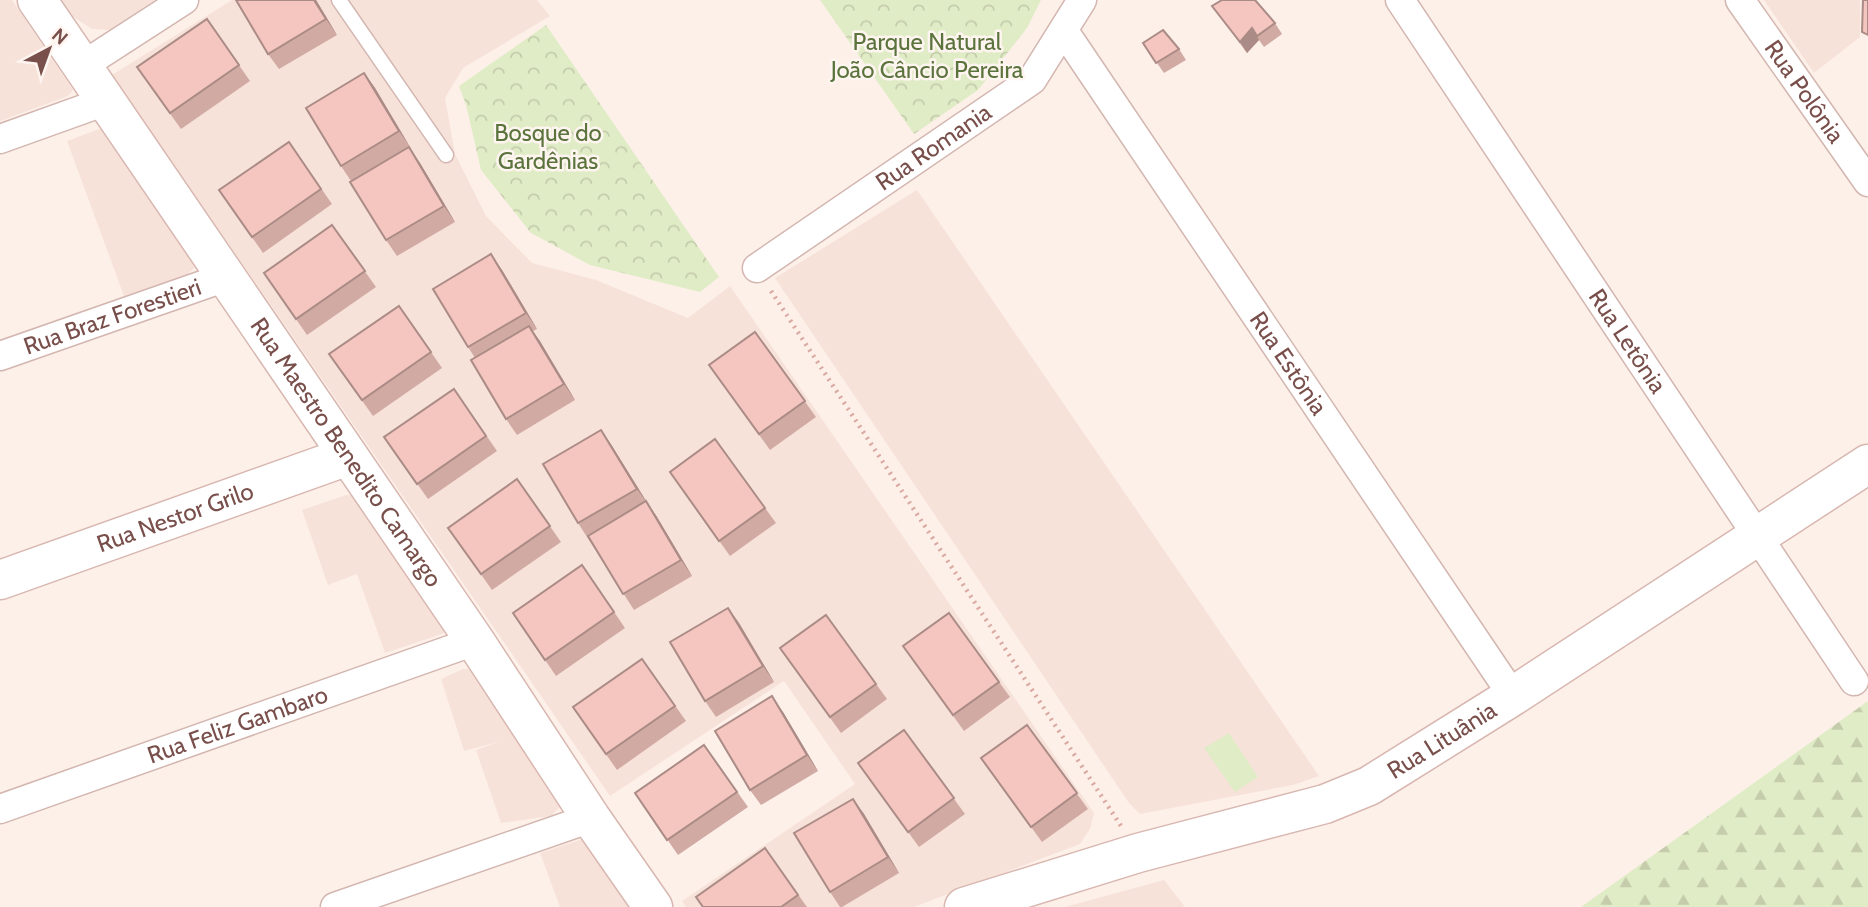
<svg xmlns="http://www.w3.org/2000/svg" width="1868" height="907" font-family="Cabin,sans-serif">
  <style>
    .residential { fill: #f7e2da }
    .forest { fill: url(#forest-firs) }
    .park { fill: url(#park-crowns) }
    .pitch { fill: #e0ecc6 }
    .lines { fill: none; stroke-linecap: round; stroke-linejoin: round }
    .lane-casing { stroke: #d3b6b0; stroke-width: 17 }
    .street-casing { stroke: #d3b6b0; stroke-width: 31 }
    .secondary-casing { stroke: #d8b7b0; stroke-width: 41 }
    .path { stroke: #d9a8a1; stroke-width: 4.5; stroke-dasharray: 2 5; stroke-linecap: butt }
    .lane { stroke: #fff; stroke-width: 14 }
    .street { stroke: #fff; stroke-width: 28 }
    .secondary { stroke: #fff; stroke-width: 38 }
    .wall { fill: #d2aaa4 }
    .shaded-wall { fill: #ab8b86 }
    .building { fill: #f4c6bf; stroke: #ab8b86; stroke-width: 2 }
    .labels { text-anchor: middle; stroke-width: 5; stroke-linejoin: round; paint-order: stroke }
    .park-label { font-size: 24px; fill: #5b733c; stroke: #fff5f0 }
    .street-label { font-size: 24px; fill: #794f4b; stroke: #fff5f0 }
  </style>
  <defs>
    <pattern id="forest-firs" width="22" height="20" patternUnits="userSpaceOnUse" patternTransform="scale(1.75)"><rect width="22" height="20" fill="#e0ecc6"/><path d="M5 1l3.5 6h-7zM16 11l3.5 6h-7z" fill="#c4ccac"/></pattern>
    <pattern id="park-crowns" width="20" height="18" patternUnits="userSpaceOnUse" patternTransform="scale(1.75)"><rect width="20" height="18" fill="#e0ecc6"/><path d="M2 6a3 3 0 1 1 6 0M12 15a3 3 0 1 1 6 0" fill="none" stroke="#c4ccac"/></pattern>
  </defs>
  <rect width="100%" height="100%" fill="#fdf0e9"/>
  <g class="residential">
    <polygon points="0,0 12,0 73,90 68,96 0,121"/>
    <polygon points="59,0 155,0 110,30 92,29 69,14"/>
    <polygon points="232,0 537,0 550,16 463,68 445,98 455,154 486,216 532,263 596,280 688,318 730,286 1094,813 1090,829 1080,844 914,907 686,907 682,901 855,784 784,681 610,796 112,75"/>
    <polygon points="1764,0 1860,0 1860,37 1814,73"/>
    <polygon points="102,128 194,259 195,267 187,275 124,296 67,141"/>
    <polygon points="917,190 1319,776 1293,785 1140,814 1129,803 775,278"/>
    <polygon points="346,495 355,495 446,630 442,634 385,653 357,574 328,585 302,510"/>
    <polygon points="463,669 472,669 563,804 551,816 501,823 476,750 498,742 464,751 441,679"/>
    <polygon points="580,840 593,842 636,907 560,907 540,853"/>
    <polygon points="1164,880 1185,907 1065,907"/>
  </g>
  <polygon class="forest" points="1868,701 1868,907 1581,907"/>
  <g class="park">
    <polygon points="820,0 1041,0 1027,28 978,90 914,134"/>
    <polygon points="546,25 719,277 700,292 590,265 531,233 481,170 466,105 459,86"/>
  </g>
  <polygon class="pitch" points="1229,733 1258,777 1235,792 1204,748"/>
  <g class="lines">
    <defs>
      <polyline id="lane" points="339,0 446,155"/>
      <g id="street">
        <path id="s1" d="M 1400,0 L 1854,681"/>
        <path id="s2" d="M 1740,0 L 1868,182"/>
        <path id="s3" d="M 1064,31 L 1513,696"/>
        <polyline points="82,66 184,0"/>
        <polyline points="0,139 106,101"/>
        <path id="s4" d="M 757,268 L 1032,80 L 1082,0"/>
        <path id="s5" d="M 0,356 L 226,277"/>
        <path id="s6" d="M 0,809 L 475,641"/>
        <polyline points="335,907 591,818"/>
      </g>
      <g id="secondary">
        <path id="s7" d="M 37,0 L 475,641 L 591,818 L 653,907"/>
        <path id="s8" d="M 0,580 L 348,456"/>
        <path id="s9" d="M 964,907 L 1138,853 L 1325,804 L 1369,786 L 1513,696 L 1868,464"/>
      </g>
    </defs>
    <use href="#lane" class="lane-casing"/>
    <use href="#street" class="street-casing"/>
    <use href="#secondary" class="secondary-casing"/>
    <polyline class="path" points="771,291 1121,826"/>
    <use href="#lane" class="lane"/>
    <use href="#street" class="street"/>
    <use href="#secondary" class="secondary"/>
  </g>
  <g class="wall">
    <polygon points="236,0 316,0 337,35 279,69 268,54"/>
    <polygon points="1212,6 1275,23 1282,34 1264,47 1259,40 1247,53"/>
    <polygon points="207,19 250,81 181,129 137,67"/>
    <polygon points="1143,43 1179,49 1186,60 1164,73"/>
    <polygon points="364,73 375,88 410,147 409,148 420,163 455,222 397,256 386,240 351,181 341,166"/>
    <polygon points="289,142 332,204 263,253 219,190"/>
    <polygon points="332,225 376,287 307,335 264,273"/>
    <polygon points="502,270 537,329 533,331 575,400 517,435 506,419 475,358 468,347"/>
    <polygon points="399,306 442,368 373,416 329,354"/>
    <polygon points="755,332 816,417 770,450 709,365"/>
    <polygon points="454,389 497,451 428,499 384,437"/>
    <polygon points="601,430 612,446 646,501 657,517 692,576 634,610 578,523"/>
    <polygon points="715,439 776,523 730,556 670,472"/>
    <polygon points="517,479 561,542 492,590 448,528"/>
    <polygon points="582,565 625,628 556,676 513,613"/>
    <polygon points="728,608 739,623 774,682 716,717 705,701"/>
    <polygon points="949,613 1010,697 964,731 903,646"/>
    <polygon points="826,615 887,699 841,733 780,648"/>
    <polygon points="642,659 686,721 617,770 573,707"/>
    <polygon points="783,712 818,771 761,805 750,790"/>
    <polygon points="1027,725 1088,809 1042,842 981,758"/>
    <polygon points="904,730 965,814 919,847 858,763"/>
    <polygon points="704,745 748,807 678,855 635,793"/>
    <polygon points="853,799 864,814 899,873 842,907 840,907 830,892"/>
    <polygon points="765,848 807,907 703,907"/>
  </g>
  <g class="shaded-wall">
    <polygon points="314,0 316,0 337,35 326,19"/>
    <polygon points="1252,28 1259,40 1247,53 1240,42"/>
    <polygon points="364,73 375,88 410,147 399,131"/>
    <polygon points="409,147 420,163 455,222 444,206"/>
    <polygon points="491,254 502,270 537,329 526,313"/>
    <polygon points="529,326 540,341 575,400 564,384"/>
    <polygon points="601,430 612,446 648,504 637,489"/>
    <polygon points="646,501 657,517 692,576 681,560"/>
    <polygon points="728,608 739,623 774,682 763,666"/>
    <polygon points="772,696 783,712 818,771 807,755"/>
    <polygon points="853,799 864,814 899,873 888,857"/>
  </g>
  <g class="building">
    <polygon points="236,0 314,0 326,19 268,54"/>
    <polygon points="1222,0 1255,0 1275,23 1257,36 1252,28 1240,42 1212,6"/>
    <polygon points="1863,0 1868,0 1868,35 1862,32"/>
    <polygon points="207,19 239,65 170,113 137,67"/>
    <polygon points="1163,30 1179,49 1156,63 1143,43"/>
    <polygon points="364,73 399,131 341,166 306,108"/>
    <polygon points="289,142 321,189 252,237 219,190"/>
    <polygon points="409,147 444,206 386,240 350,182"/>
    <polygon points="332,225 365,271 296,319 264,273"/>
    <polygon points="491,254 526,313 468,347 433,289"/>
    <polygon points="399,306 431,352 362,400 329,354"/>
    <polygon points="529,326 564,384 506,419 471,360"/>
    <polygon points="755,332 805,401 759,434 709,365"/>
    <polygon points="454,389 486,436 417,484 384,437"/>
    <polygon points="601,430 637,489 578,523 543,464"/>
    <polygon points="715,439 765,508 719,541 670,472"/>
    <polygon points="517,479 550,526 481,574 448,528"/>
    <polygon points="646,501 681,560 623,594 588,536"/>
    <polygon points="582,565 614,612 545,660 513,613"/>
    <polygon points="728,608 763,666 705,701 670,642"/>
    <polygon points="949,613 999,682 953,715 903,646"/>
    <polygon points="826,615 876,684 830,717 780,648"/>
    <polygon points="642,659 675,706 606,754 573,707"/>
    <polygon points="772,696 807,755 750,790 715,731"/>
    <polygon points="1027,725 1077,793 1031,827 981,758"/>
    <polygon points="904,730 954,798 908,832 858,763"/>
    <polygon points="704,745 737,792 667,840 635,793"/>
    <polygon points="853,799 888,857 830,892 794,833"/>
    <polygon points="765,848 798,895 781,907 703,907 696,897"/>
  </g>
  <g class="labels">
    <g class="park-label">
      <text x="927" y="50">Parque Natural<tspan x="927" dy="28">João Câncio Pereira</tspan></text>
      <text x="548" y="141">Bosque do<tspan x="548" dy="28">Gardênias</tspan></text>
    </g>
    <g class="street-label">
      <text dy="8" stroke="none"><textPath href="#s2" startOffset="112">Rua Polônia</textPath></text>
      <text dy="8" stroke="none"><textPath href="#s4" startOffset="214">Rua Romania</textPath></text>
      <text dy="8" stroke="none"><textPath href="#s5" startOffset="119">Rua Braz Forestieri</textPath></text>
      <text dy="8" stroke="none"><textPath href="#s1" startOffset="410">Rua Letônia</textPath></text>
      <text dy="8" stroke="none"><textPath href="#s3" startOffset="401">Rua Estônia</textPath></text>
      <text dy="8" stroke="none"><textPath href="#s7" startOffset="548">Rua Maestro Benedito Camargo</textPath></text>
      <text dy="8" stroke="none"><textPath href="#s8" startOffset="186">Rua Nestor Grilo</textPath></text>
      <text dy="8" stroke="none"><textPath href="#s6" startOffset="252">Rua Feliz Gambaro</textPath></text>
      <text dy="8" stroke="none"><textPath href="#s9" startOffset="509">Rua Lituânia</textPath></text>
    </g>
  </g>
  <g transform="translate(49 49) rotate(41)" stroke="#fff5f0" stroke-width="5" paint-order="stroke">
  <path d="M0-5L12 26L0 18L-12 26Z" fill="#794f4b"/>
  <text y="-10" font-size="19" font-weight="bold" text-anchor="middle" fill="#794f4b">N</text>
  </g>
</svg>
